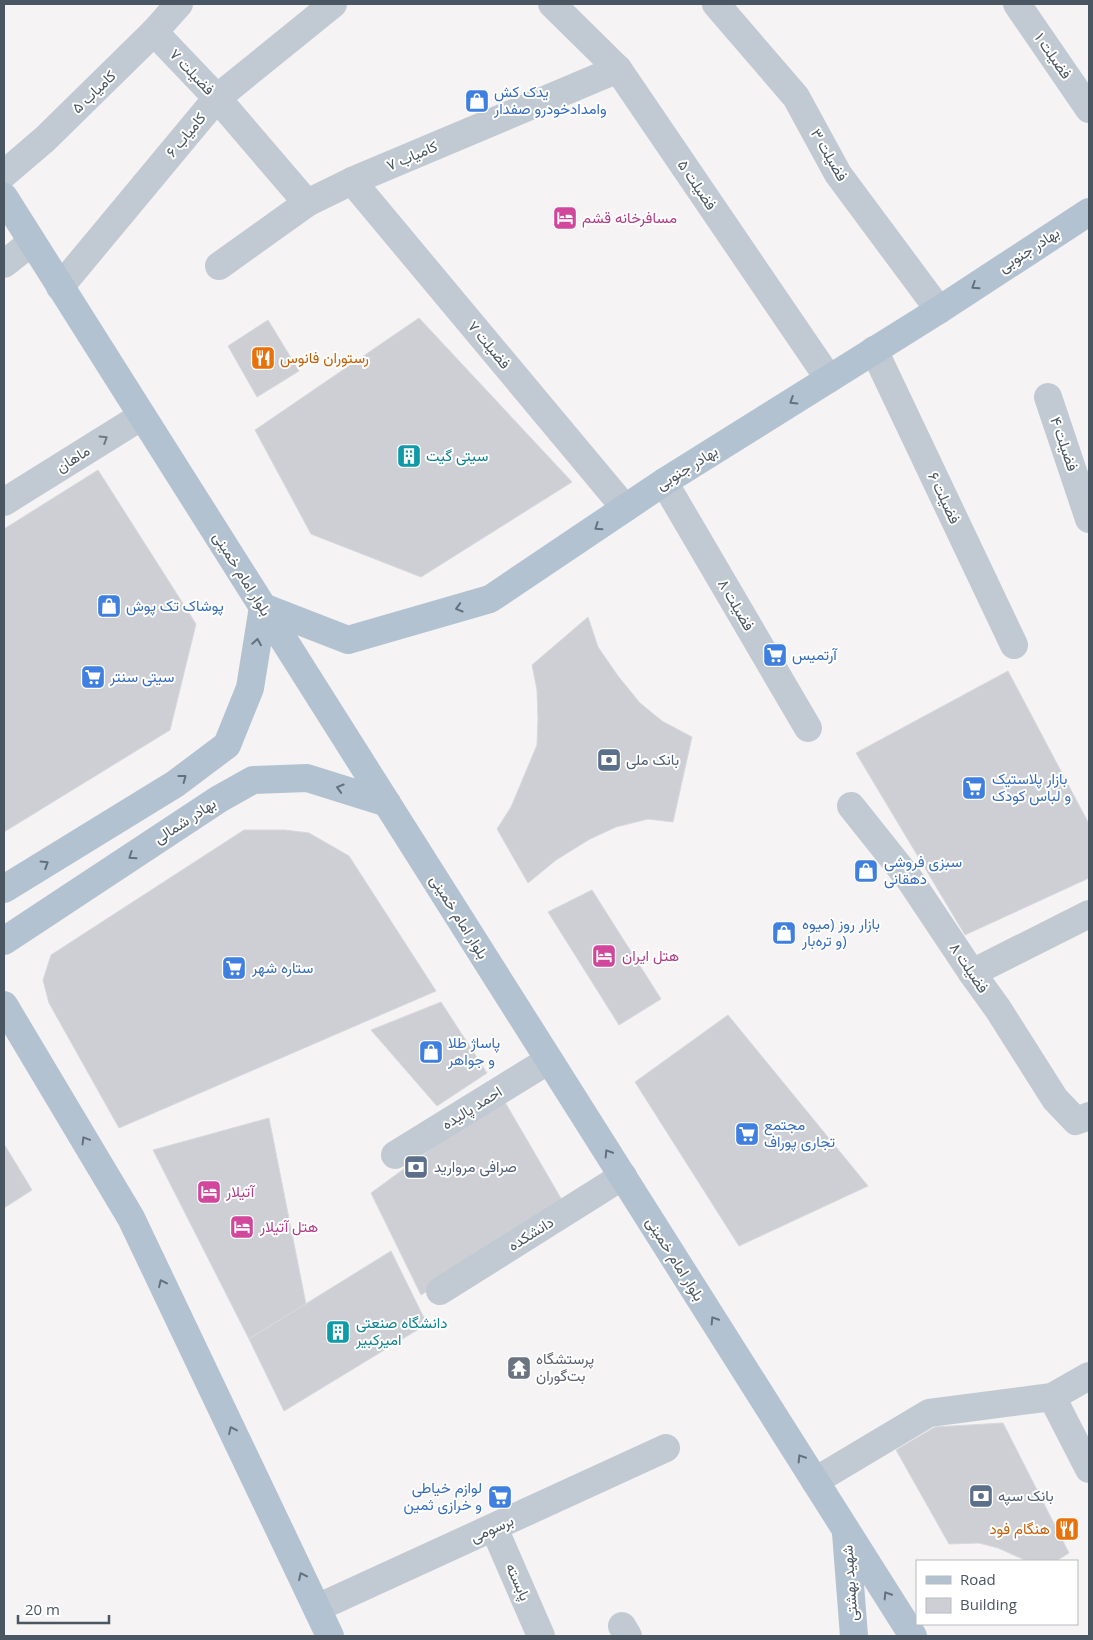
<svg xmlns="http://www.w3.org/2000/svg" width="1093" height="1640" font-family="'Open Sans',Vazirmatn,sans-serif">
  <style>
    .building { fill: #cdcfd5; stroke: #d7d9de }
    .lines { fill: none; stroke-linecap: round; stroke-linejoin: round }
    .minor { stroke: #c1cad2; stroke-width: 28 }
    .major { stroke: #b3c2d1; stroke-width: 28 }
    .oneway { stroke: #64717d }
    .oneway2 { stroke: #6e7983 }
    .labels { text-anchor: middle; stroke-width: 4; stroke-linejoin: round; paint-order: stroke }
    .street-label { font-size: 15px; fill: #4a5661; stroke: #fff }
    .shop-label { font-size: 15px; fill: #366cbe; stroke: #fff; text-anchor: start }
    .hotel-label { font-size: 15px; fill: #b23c85; stroke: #fff; text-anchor: start }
    .food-label { font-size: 15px; fill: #c56008; stroke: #fff; text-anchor: start }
    .culture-label { font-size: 15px; fill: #0d838f; stroke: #fff; text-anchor: start }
    .service-label { font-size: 15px; fill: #4e5e75; stroke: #fff; text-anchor: start }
    .worship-label { font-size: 15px; fill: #5b616d; stroke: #fff; text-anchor: start }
  </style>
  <rect width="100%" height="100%" fill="#f5f3f3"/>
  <g class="building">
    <polygon points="419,318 572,482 421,577 311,534 255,430"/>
    <polygon points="268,320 299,371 257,397 228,346"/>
    <polygon points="98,470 196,624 170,730 4,832 4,529"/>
    <polygon points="588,617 598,647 618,676 640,703 662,721 692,737 673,822 648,819 616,827 590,839 556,860 528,883 497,829 511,807 537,745 538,718 537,690 532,665"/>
    <polygon points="1008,671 1089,824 1089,878 965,935 856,753"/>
    <polygon points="244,830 285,830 309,833 349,856 436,991 119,1128 49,1003 43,980 51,955"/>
    <polygon points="592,890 661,999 619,1025 548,912"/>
    <polygon points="441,1002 487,1073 437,1106 371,1030"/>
    <polygon points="728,1015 868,1186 739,1246 635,1082"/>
    <polygon points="502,1097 566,1207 421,1295 371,1193"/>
    <polygon points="269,1118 306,1304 249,1339 153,1150"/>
    <polygon points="4,1144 32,1190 4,1208"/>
    <polygon points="391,1251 427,1324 284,1411 249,1339"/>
    <polygon points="1003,1423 1069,1553 1056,1561 1027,1561 998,1548 979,1543 949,1544 896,1450 935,1427"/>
  </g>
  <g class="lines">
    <g class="minor">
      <polyline points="552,4 618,69 829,379"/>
      <polyline points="716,4 796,97 838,174 939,310"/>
      <polyline points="1017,4 1089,109"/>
      <polyline points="154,32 217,98 307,203"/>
      <polyline points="4,174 45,139 154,32 179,4"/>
      <polyline points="352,181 625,508"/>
      <polyline points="4,264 32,242"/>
      <polyline points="219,266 307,203 352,181 618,69"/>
      <polyline points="60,287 217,98 333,4"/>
      <polyline points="874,350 1014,645"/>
      <polyline points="1048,397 1089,519"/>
      <polyline points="664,482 808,728"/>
      <polyline points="4,502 142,416"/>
      <polyline points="851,806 910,880 972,973 998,1009 1055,1099 1076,1121 1089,1116"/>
      <polyline points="972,973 1089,914"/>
      <polyline points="395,1155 549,1060"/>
      <polyline points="440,1291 623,1176"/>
      <polyline points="1052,1397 1089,1469"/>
      <polyline points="815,1481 929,1413 1052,1397 1089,1376"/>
      <polyline points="494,1528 541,1636"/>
      <polyline points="317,1608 666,1448"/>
      <polyline points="622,1626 628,1636"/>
    </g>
    <g class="major">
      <polyline points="4,197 913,1636"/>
      <polyline points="4,889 175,784 227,745 250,688 263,607 348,640 490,599 664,482 939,310 1089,212"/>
      <polyline points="4,941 219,799 253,780 307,778 387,803"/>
      <polyline points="4,1005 131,1218 330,1636"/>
      <polyline points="846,1533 854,1636"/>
    </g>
  </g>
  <defs><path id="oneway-chevron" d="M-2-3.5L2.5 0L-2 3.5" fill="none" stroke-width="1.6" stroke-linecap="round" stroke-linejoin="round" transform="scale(1.25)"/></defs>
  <g class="oneway">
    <use href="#oneway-chevron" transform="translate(975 286) rotate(147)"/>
    <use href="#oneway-chevron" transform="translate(793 401) rotate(148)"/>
    <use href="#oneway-chevron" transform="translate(598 527) rotate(146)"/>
    <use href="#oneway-chevron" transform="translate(459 608) rotate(164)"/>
    <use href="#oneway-chevron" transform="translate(257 642) rotate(-81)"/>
    <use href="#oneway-chevron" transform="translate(183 778) rotate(-37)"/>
    <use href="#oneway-chevron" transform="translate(340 788) rotate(-163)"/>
    <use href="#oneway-chevron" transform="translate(132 856) rotate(146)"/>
    <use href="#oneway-chevron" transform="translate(45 864) rotate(-32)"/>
    <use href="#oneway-chevron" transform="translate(85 1140) rotate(-121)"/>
    <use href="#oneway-chevron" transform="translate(608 1153) rotate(-122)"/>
    <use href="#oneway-chevron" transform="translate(162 1283) rotate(-115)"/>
    <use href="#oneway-chevron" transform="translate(714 1320) rotate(-122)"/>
    <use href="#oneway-chevron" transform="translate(232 1430) rotate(-115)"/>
    <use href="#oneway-chevron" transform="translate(801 1458) rotate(-122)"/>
    <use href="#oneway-chevron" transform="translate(302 1576) rotate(-115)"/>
    <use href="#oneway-chevron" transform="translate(887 1595) rotate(-122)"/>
  </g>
  <use class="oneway2" href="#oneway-chevron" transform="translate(104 439) rotate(-32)"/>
  <defs>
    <symbol id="shop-square" viewBox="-11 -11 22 22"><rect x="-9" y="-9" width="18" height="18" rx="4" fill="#3f7fe0" stroke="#fff"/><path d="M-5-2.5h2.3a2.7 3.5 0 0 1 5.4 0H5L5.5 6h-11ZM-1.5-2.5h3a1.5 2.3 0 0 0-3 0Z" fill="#fff"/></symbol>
    <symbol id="hotel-square" viewBox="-11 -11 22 22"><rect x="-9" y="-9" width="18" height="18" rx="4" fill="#d1479c" stroke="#fff"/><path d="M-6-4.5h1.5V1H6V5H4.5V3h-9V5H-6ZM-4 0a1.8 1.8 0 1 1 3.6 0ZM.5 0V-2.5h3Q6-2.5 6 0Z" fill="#fff"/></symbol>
    <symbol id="restaurant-square" viewBox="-11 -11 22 22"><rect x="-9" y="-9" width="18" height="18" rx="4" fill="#e8710a" stroke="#fff"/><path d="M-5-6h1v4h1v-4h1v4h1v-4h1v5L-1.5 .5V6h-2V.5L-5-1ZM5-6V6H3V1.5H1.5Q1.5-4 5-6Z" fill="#fff"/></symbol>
    <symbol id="building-square" viewBox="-11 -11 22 22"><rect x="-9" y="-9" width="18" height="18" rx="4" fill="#0f9aa8" stroke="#fff"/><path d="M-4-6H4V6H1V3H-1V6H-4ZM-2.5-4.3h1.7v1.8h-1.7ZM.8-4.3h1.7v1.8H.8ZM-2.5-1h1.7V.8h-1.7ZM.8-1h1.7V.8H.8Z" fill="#fff"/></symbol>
    <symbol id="supermarket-square" viewBox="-11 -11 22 22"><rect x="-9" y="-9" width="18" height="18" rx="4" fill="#3f7fe0" stroke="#fff"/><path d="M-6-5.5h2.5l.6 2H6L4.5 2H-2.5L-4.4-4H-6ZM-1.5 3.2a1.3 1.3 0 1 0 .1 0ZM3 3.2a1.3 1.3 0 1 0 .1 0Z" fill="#fff"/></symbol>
    <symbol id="bank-square" viewBox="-11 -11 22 22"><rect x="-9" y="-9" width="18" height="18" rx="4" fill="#5c6f8a" stroke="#fff"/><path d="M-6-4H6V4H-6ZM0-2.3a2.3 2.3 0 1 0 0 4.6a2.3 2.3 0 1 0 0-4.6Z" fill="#fff"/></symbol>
    <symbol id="temple-square" viewBox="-11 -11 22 22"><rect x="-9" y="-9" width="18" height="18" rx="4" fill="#6b7280" stroke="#fff"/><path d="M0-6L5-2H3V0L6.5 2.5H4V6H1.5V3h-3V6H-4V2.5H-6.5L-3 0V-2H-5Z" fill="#fff"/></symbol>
  </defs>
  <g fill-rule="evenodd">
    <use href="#shop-square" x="463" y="87" width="28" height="28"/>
    <use href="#hotel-square" x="551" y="204" width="28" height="28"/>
    <use href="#restaurant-square" x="249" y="344" width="28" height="28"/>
    <use href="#building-square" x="395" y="442" width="28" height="28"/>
    <use href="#shop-square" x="95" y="592" width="28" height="28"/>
    <use href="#supermarket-square" x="761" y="641" width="28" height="28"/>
    <use href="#supermarket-square" x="79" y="663" width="28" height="28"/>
    <use href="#bank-square" x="595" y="746" width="28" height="28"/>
    <use href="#supermarket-square" x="960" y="774" width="28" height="28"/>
    <use href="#shop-square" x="852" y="857" width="28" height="28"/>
    <use href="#shop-square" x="770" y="919" width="28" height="28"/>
    <use href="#hotel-square" x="590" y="942" width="28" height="28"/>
    <use href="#supermarket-square" x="220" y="954" width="28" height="28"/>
    <use href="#shop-square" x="417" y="1038" width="28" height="28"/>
    <use href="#supermarket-square" x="733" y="1120" width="28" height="28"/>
    <use href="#bank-square" x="402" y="1153" width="28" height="28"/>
    <use href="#hotel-square" x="195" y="1178" width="28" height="28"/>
    <use href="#hotel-square" x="228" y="1213" width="28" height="28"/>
    <use href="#building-square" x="324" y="1318" width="28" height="28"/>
    <use href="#temple-square" x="505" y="1354" width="28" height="28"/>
    <use href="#bank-square" x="967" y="1482" width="28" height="28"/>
    <use href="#supermarket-square" x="486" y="1483" width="28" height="28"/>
    <use href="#restaurant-square" x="1053" y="1515" width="28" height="28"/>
  </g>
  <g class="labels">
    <g class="street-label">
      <text transform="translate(1053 56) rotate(55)" y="5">فضیلت ۱</text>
      <text transform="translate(192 72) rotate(46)" y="5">فضیلت ۷</text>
      <text transform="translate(94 92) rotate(-44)" y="5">کامیاب ۵</text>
      <text transform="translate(186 135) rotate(-50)" y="5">کامیاب ۶</text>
      <text transform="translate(829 155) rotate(60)" y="5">فضیلت ۳</text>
      <text transform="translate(412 156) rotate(-23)" y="5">کامیاب ۷</text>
      <text transform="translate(697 185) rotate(56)" y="5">فضیلت ۵</text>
      <text transform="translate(1029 250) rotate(-33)" y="5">بهادر جنوبی</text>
      <text transform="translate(489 345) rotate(50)" y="5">فضیلت ۷</text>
      <text transform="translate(1064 444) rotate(71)" y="5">فضیلت ۴</text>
      <text transform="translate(73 459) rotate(-32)" y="5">ماهان</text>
      <text transform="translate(687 468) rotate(-32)" y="5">بهادر جنوبی</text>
      <text transform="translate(944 498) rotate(65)" y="5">فضیلت ۶</text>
      <text transform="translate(242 574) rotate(58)" y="5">بلوار امام خمینی</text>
      <text transform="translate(736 605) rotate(60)" y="5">فضیلت ۸</text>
      <text transform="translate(185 821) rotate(-33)" y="5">بهادر شمالی</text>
      <text transform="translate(459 917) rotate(58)" y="5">بلوار امام خمینی</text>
      <text transform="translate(969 968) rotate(56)" y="5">فضیلت ۸</text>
      <text transform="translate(472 1108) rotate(-32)" y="5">احمد پالیده</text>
      <text transform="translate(531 1234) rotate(-32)" y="5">دانشکده</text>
      <text transform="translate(675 1259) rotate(58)" y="5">بلوار امام خمینی</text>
      <text transform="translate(492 1529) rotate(-24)" y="5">برسومی</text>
      <text transform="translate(518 1582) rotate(66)" y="5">پابسته</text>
      <text transform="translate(850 1583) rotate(-94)" y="5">شهید بهشتی</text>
    </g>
    <g class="shop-label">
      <text x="494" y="97">یدک کش<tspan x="494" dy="17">وامدادخودرو صفدار</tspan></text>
      <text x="126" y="611">پوشاک تک پوش</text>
      <text x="792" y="660">آرتمیس</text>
      <text x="110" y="682">سیتی سنتر</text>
      <text x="992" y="784">بازار پلاستیک<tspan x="992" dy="17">و لباس کودک</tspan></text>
      <text x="884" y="867">سبزی فروشی<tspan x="884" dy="17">دهقانی</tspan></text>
      <text x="802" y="929">بازار روز (میوه<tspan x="802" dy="17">و تره‌بار)</tspan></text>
      <text x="252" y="973">ستاره شهر</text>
      <text x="448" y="1048">پاساژ طلا<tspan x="448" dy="17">و جواهر</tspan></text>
      <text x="764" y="1130">مجتمع<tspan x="764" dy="17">تجاری پوراف</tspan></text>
      <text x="482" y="1493" text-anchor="end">لوازم خیاطی<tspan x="482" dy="17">و خرازی ثمین</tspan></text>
    </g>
    <g class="hotel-label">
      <text x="582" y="223">مسافرخانه قشم</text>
      <text x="622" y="961">هتل ایران</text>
      <text x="226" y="1197">آتیلار</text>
      <text x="260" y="1232">هتل آتیلار</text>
    </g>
    <g class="food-label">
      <text x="280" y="363">رستوران فانوس</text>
      <text x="1050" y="1534" text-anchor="end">هنگام فود</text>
    </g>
    <g class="culture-label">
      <text x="426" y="461">سیتی گیت</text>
      <text x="356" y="1328">دانشگاه صنعتی<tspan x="356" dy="17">امیرکبیر</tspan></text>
    </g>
    <g class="service-label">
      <text x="626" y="765">بانک ملی</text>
      <text x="434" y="1172">صرافی مروارید</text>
      <text x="998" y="1501">بانک سپه</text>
    </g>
    <g class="worship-label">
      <text x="536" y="1364">پرستشگاه<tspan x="536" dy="17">بت‌گوران</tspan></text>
    </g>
  </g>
  <rect width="1093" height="1640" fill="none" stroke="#4a5661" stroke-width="10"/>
  <rect x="916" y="1560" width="162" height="65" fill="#ffffff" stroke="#b7bbc0"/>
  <rect x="926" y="1576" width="25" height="8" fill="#b3c2d1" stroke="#b7bbc0"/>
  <text x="960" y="1585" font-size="15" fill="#4a5661">Road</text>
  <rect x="926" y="1598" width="25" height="15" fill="#cdcfd5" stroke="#b7bbc0"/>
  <text x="960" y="1610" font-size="15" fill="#4a5661">Building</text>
  <path d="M18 1615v8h91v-8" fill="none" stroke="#4a5661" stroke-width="2.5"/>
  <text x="25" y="1615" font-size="15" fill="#4a5661" stroke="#ffffff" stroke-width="4" paint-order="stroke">20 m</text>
</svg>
